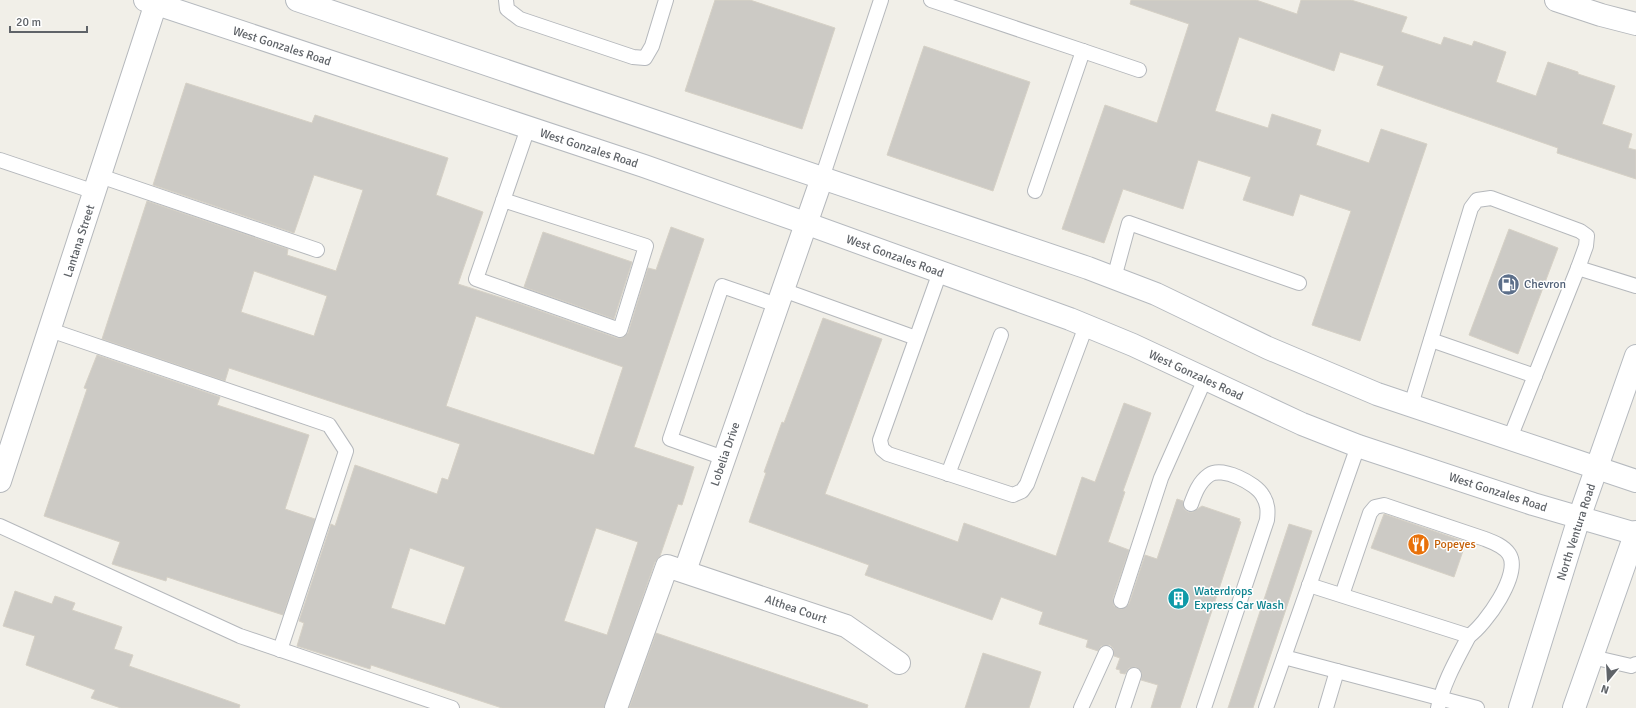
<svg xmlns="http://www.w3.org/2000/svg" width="1636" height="708" font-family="Signika,sans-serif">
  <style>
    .building { fill: #cccac5; stroke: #d6d1c6; fill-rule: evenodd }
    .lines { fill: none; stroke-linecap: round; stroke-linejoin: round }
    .service-casing { stroke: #b5b8bc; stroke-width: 16 }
    .minor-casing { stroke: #b5b8bc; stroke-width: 24 }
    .secondary-casing { stroke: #b6babf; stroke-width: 24 }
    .service { stroke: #fff; stroke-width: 14 }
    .minor { stroke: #fff; stroke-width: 22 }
    .secondary { stroke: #fff; stroke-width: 22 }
    .labels { text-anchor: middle; stroke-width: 3; stroke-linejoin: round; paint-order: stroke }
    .street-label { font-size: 12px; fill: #5f6368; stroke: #fff }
    .service-label { font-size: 12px; fill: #4e5e75; stroke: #fff; text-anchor: start }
    .food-label { font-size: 12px; fill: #c56008; stroke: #fff; text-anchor: start }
    .culture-label { font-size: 12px; fill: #0d838f; stroke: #fff; text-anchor: start }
  </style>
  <rect width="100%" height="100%" fill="#f1efe8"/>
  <g class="building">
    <polygon points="715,0 750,0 835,28 802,129 685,91"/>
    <polygon points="1131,0 1256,0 1297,14 1301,0 1351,0 1407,17 1401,32 1441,45 1444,37 1472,46 1474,41 1506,52 1496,82 1536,96 1548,62 1578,72 1578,74 1615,86 1602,124 1632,134 1628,148 1636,150 1636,179 1557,153 1558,148 1377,85 1384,66 1340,52 1334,71 1239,37 1215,111 1268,128 1272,114 1321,130 1316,145 1369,163 1381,129 1427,144 1360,341 1312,325 1351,211 1300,194 1293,216 1243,200 1251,177 1198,160 1183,209 1123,189 1104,243 1062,229 1105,105 1157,123 1189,24 1130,4"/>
    <polygon points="924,46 1030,82 993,191 887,155"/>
    <path d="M 186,83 L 312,123 L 315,115 L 448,158 L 436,195 L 483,212 L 458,284 L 518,303 L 617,338 L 622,338 L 628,333 L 648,268 L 656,270 L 671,227 L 704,239 L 634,447 L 694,467 L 682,505 L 678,504 L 660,556 L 655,562 L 604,708 L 502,708 L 371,665 L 370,669 L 297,646 L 304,623 L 299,621 L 331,524 L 335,526 L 355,465 L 437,494 L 442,478 L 448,480 L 460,444 L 229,368 L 225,381 L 102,339 L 147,201 L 288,249 L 287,255 L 336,271 L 363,190 L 314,175 L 294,233 L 153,185 ZM 254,271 L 327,296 L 314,336 L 241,312 ZM 476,316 L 623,367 L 594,455 L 446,406 ZM 596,528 L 638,542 L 607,635 L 564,621 ZM 410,548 L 465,567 L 445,625 L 391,608 Z"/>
    <polygon points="1509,229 1558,248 1518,354 1469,335"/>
    <polygon points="543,232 632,262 614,319 524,287"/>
    <polygon points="823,318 882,339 825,494 958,542 964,523 1056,556 1082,477 1095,482 1124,403 1151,413 1123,491 1125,492 1108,542 1129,550 1113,598 1114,606 1122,609 1129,604 1145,555 1157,559 1177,499 1183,501 1184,509 1188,512 1193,512 1202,506 1240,519 1239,521 1241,522 1180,708 1151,708 1158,685 1141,680 1142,673 1136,667 1129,668 1125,674 1120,673 1120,670 1116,669 1120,658 1114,656 1113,648 1110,645 1101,646 1098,651 1086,647 1088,640 1039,624 1043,612 1001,597 992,620 865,575 869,565 749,522 766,473 764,472 782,422 784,423"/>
    <polygon points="97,355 220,397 217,405 309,435 285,509 315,519 283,615 167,577 166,581 112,564 120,542 44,516 87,389 84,388"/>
    <polygon points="1384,514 1466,542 1454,577 1371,548"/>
    <polygon points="1289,524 1312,531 1253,708 1228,708"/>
    <polygon points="15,591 52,604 55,596 75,603 72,610 122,627 114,649 133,655 129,666 240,705 239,708 121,708 91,698 95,690 26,665 35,636 3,626"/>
    <polygon points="656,633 868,705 867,708 629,708"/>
    <polygon points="983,653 1041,672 1029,708 965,708"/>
  </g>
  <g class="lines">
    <defs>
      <g id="service">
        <polyline points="506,0 507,9 520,19 633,57 645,58 652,46 666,0"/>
        <polyline points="931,0 1083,51 1035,191"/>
        <polyline points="1083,51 1139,70"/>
        <polyline points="0,160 95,192"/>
        <polyline points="100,176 317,250"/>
        <polyline points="822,178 881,0"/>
        <polyline points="503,200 646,246 620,330 476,279 528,128"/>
        <polyline points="940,272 880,440 882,449 888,454 1013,495 1022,491 1027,484 1086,326"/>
        <polyline points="1114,278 1129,223 1299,283"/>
        <polyline points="783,290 916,338"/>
        <polyline points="50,330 329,425 346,451 280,650"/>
        <polyline points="1431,340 1535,376"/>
        <polyline points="1411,405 1471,208 1477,200 1491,198 1580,231 1587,236 1586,246 1578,268"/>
        <polyline points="1510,438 1578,268 1636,286"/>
        <polyline points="724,458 670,439 722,286 777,305"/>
        <polyline points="948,474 1001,335"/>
        <path d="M 1191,504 C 1195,493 1199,482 1209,475 C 1222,466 1256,483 1263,496 C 1268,504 1268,511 1267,520 L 1204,708"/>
        <polyline points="0,526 240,636 452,708"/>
        <path d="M 1309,585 L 1469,636 C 1457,659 1443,683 1438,708"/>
        <path d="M 1342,595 L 1370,513 L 1375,507 L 1384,505 L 1485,539 C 1493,542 1504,546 1509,554 C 1522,574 1485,625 1469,636"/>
        <polyline points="1121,601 1161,478 1205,379"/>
        <polyline points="1284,657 1477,708"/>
        <polyline points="1592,657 1631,666 1636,664"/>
        <polyline points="1081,708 1106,653"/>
        <polyline points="1123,708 1134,675"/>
        <polyline points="1266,708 1358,446"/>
        <polyline points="1326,708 1337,671"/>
      </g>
      <g id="minor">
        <polyline points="1556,0 1601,15 1636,24"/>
        <polyline points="0,481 157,0"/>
        <polyline points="685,571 822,178"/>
        <polyline points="616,708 667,566 846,626 899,663"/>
      </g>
      <g id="secondary">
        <polyline points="145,0 644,166 805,223 1070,319 1133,345 1302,424 1358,446 1533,504 1636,534"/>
        <polyline points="297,0 1088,268 1156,294 1268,348 1377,394 1636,481"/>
        <polyline points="1520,708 1579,518 1636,356"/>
        <polyline points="1574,708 1636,532"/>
      </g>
    </defs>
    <use href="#service" class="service-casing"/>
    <use href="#minor" class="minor-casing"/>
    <use href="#secondary" class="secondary-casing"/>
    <use href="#service" class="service"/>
    <use href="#minor" class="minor"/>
    <use href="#secondary" class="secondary"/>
  </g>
  <defs>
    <symbol id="fuel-disc" viewBox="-11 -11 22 22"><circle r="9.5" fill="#5c6f8a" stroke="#fff"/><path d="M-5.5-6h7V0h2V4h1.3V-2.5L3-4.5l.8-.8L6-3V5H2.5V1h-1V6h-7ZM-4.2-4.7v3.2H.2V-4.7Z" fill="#fff"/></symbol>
    <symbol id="restaurant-disc" viewBox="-11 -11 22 22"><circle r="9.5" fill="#e8710a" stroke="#fff"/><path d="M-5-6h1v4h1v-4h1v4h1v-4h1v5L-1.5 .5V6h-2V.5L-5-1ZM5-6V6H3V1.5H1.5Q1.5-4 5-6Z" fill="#fff"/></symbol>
    <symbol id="building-disc" viewBox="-11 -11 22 22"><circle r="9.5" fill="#0f9aa8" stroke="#fff"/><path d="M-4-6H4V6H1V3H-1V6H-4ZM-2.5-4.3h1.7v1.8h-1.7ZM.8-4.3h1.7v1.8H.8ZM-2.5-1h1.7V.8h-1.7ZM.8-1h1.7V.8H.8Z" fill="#fff"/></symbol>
  </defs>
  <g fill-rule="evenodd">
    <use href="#fuel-disc" x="1496" y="272" width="25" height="25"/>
    <use href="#restaurant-disc" x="1406" y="532" width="25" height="25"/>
    <use href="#building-disc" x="1166" y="586" width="25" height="25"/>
  </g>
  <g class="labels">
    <g class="street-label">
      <text transform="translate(282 46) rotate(18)" y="4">West Gonzales Road</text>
      <text transform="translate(589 148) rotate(18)" y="4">West Gonzales Road</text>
      <text transform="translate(79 241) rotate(-72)" y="4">Lantana Street</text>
      <text transform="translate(895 256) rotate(20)" y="4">West Gonzales Road</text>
      <text transform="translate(1196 375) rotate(25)" y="4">West Gonzales Road</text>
      <text transform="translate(725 454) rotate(-71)" y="4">Lobelia Drive</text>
      <text transform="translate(1498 492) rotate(18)" y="4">West Gonzales Road</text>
      <text transform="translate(1576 532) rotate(-72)" y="4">North Ventura Road</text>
      <text transform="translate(796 609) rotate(19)" y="4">Althea Court</text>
    </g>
    <g class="service-label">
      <text x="1524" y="288">Chevron</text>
    </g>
    <g class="food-label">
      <text x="1434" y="548">Popeyes</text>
    </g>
    <g class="culture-label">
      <text x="1194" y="595">Waterdrops<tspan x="1194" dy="14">Express Car Wash</tspan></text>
    </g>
  </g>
  <g transform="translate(1608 680) rotate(198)" stroke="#ffffff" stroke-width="3" paint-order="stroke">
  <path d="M0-3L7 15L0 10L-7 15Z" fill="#5f6368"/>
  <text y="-6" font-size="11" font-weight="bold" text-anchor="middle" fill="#5f6368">N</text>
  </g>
  <path d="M10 26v6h77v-6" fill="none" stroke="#5f6368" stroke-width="2"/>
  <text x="16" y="26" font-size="12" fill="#5f6368" stroke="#ffffff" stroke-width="3" paint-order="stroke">20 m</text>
</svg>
